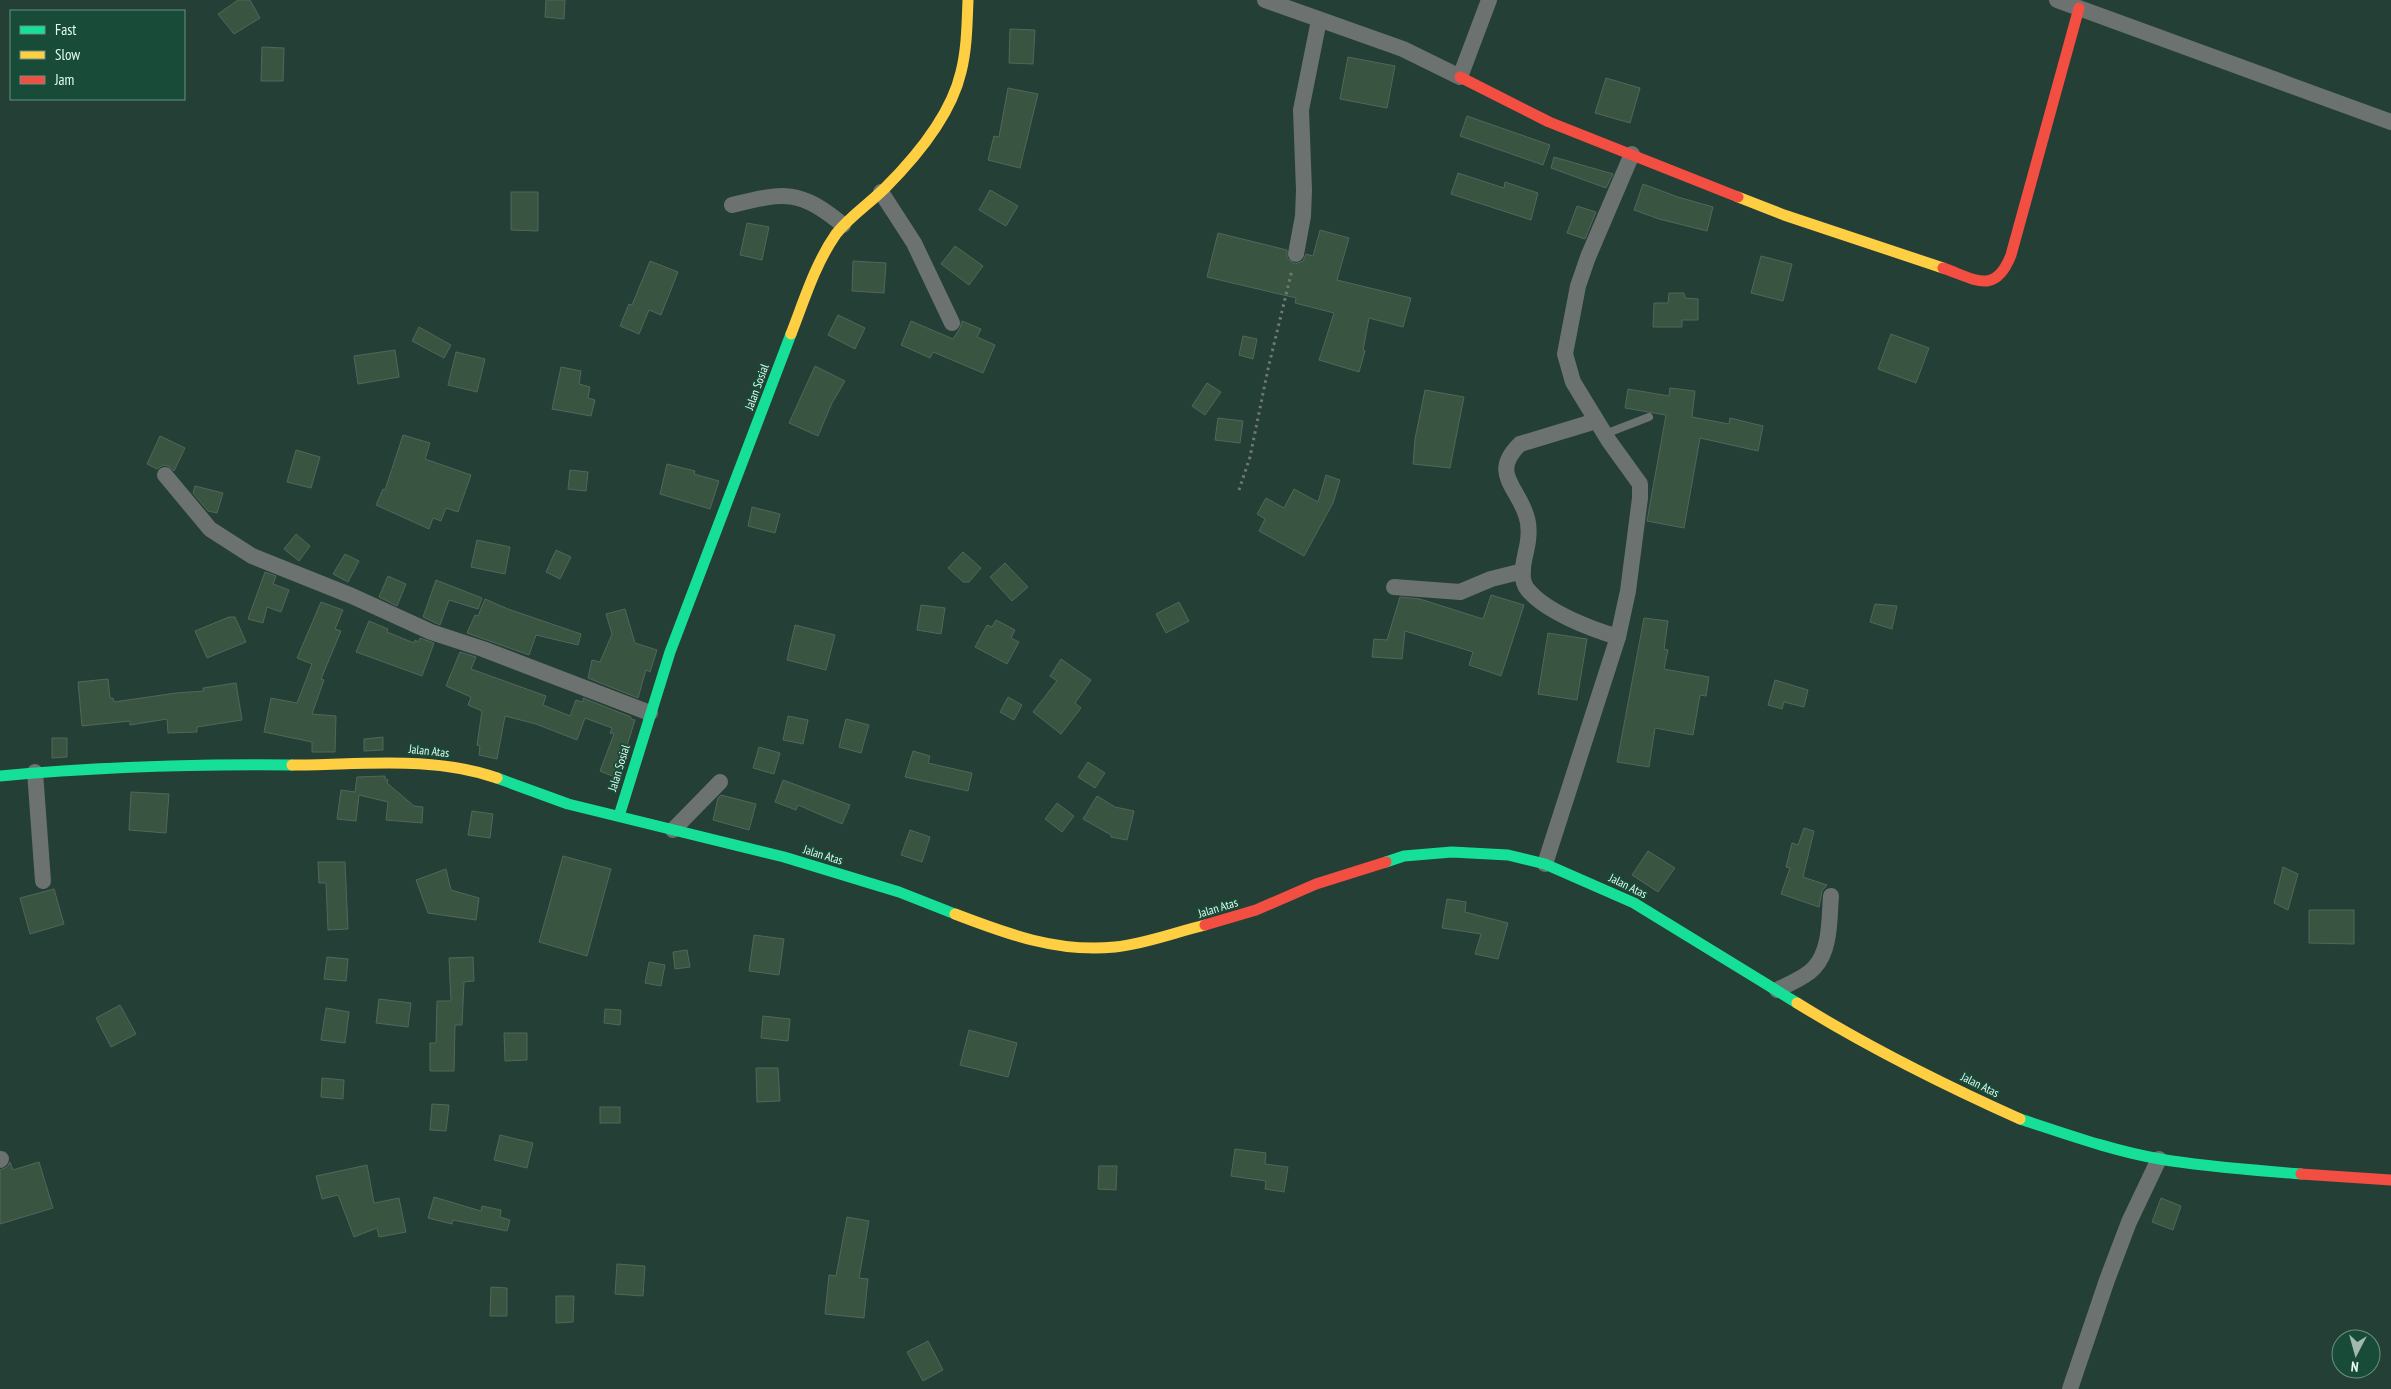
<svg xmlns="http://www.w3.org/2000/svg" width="2391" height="1389" font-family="'PT Sans Narrow',sans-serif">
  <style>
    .building { fill: #395542; stroke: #53665a }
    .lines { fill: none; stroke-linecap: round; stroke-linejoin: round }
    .path { stroke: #707876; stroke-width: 3; stroke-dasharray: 2.5 4; stroke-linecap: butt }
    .lane { stroke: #6c7270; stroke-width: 8 }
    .street { stroke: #6c7270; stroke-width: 16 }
    .fast { stroke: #16e098; stroke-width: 11 }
    .slow { stroke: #ffcf43; stroke-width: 11 }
    .jam { stroke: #f24e42; stroke-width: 11 }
    .labels { text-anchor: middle; stroke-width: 4; stroke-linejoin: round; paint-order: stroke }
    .street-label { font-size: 12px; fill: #e2fcef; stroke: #184b38 }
  </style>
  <rect width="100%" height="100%" fill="#243f35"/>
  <g class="building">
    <polygon points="238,0 250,0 260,18 234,34 218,14"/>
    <polygon points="546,0 565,0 564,19 545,17"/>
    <polygon points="1010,29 1035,30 1033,64 1009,63"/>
    <polygon points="262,47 284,48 283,81 261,81"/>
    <polygon points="1348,57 1395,66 1387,108 1340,99"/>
    <polygon points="1606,78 1640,88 1630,123 1595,113"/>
    <polygon points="1008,88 1038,94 1020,168 988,160 994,136 999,137"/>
    <polygon points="1467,116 1550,145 1543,165 1460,136"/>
    <polygon points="1554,157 1613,174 1606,188 1551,168"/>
    <polygon points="1458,173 1504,188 1505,182 1538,193 1531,220 1451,194"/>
    <polygon points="1643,184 1678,197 1713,207 1707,231 1659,219 1634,210"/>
    <polygon points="990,190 1018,206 1006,226 979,210"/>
    <polygon points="511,192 538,192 538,231 511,230"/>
    <polygon points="1577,206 1596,212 1585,239 1567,233"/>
    <polygon points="747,223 769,227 762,260 740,255"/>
    <polygon points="1320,230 1349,238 1337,280 1411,298 1403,327 1369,318 1363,350 1365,351 1359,372 1319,360 1334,313 1295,303 1296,298 1207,277 1218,233 1287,250 1287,258 1295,264 1303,261 1306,254 1313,256"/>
    <polygon points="955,246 983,266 969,285 941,264"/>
    <polygon points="1761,256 1792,264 1783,301 1751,293"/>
    <polygon points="650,261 678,272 661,315 649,310 639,334 620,326 629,304 632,305"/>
    <polygon points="853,261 886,263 884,293 852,291"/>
    <polygon points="1669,293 1684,293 1685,298 1698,299 1698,320 1682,320 1682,327 1653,327 1654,303 1668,303"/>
    <polygon points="838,315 865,328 855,349 828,335"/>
    <polygon points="911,321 953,339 960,328 962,321 981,329 977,337 995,345 983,373 933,352 930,358 901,345"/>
    <polygon points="419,327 451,345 444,358 412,341"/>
    <polygon points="1891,334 1929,348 1916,383 1878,369"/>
    <polygon points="1243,336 1257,339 1253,359 1239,355"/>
    <polygon points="395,350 399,377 358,384 354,356"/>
    <polygon points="456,352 485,359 477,392 448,385"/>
    <polygon points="815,366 845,381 832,403 818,436 789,423"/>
    <polygon points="561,367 581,371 579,384 590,387 588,398 595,400 591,416 552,409"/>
    <polygon points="1207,383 1221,392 1205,415 1192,406"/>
    <polygon points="1670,388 1695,391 1692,417 1729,424 1730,418 1763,426 1758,451 1700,438 1684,528 1647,521 1666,415 1625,408 1628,389 1669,396"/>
    <polygon points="1425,390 1464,397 1450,468 1413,464 1415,439"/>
    <polygon points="1218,418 1243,421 1240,443 1215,440"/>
    <polygon points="403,435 430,443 425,459 471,475 458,512 446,508 441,521 433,518 429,529 376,505 383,489 385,490"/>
    <polygon points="160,436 185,448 174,471 168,466 163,465 157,469 147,464"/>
    <polygon points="296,450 320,457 311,488 287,482"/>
    <polygon points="667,464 695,471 694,474 719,481 710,509 660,494"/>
    <polygon points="570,470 588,472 586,491 568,489"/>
    <polygon points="1326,475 1340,480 1333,503 1304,556 1259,531 1265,519 1257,514 1266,498 1284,508 1294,489 1318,502"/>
    <polygon points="195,486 223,493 217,513 208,511 193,493"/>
    <polygon points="752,507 780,514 775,533 748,526"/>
    <polygon points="296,534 310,546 299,561 284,549"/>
    <polygon points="477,540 510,547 505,574 471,567"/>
    <polygon points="556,550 571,557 560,579 546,572"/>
    <polygon points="963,552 981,568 969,582 963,582 948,568"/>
    <polygon points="345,554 359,561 348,582 333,574"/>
    <polygon points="1005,563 1028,587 1012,601 990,577"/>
    <polygon points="265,572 276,576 273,584 289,590 281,612 267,607 263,623 248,619"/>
    <polygon points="388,576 406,584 397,606 379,597"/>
    <polygon points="436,580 482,598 478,609 449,600 440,625 423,617"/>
    <polygon points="1491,595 1524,605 1501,676 1469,665 1473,652 1405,631 1402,659 1372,657 1374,639 1387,640 1400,597 1420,599 1483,619"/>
    <polygon points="485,599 508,609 581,634 578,645 536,635 529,655 467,633 475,615 478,616"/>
    <polygon points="321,602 343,610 335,629 341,631 321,679 324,680 312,714 336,716 335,752 312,752 312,742 264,732 271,698 297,703 312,664 297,658"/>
    <polygon points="1179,602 1189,621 1166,633 1156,614"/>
    <polygon points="1875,604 1897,606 1892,629 1870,622"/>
    <polygon points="921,605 945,608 941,634 917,630"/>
    <polygon points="625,609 635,643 657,650 650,672 646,670 638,698 588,678 592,660 600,662 612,634 606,614"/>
    <polygon points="229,617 235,617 246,642 207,658 195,631"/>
    <polygon points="1644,618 1668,621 1664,649 1668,650 1664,669 1709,677 1706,696 1700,695 1693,735 1655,728 1649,767 1617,762"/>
    <polygon points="996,620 1015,630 1011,638 1019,642 1007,664 975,647 987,625 992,627"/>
    <polygon points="369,621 388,629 387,632 414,643 415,640 419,642 420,638 434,643 422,676 356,652"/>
    <polygon points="795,625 835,635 826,670 787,660"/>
    <polygon points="1548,633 1587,639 1577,700 1538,694"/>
    <polygon points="460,652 476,657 471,669 546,696 543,705 570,716 576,700 583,702 583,698 631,717 631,719 635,720 617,778 600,771 614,734 610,733 612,728 585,718 577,740 536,724 505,716 497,759 479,755 480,746 477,745 482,711 468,705 471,697 446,686"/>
    <polygon points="1061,659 1091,680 1075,703 1081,708 1061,734 1033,712 1057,681 1050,676"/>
    <polygon points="108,679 110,698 113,698 114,702 176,693 204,691 203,688 236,683 242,720 197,727 197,732 168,733 167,719 130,725 130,721 82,726 78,682"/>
    <polygon points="1775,680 1808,690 1804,707 1784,702 1782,709 1768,705"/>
    <polygon points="1008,697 1022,705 1014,720 1000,712"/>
    <polygon points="788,716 808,720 803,744 783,740"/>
    <polygon points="846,719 869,725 861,753 839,747"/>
    <polygon points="383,737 383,750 364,751 364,739"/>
    <polygon points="52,738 67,738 67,757 52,758"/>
    <polygon points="759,747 780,753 774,774 753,768"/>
    <polygon points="913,751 930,756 928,763 972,773 968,791 905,777"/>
    <polygon points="1088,762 1105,773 1095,788 1078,777"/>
    <polygon points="385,776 385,779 388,780 387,783 414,806 423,807 422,823 386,820 388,802 359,795 356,821 337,819 341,790 355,792 357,777"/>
    <polygon points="783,780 850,805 842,824 798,805 796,810 775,802"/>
    <polygon points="131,792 169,794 166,833 129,830"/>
    <polygon points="721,795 756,804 749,830 713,820 718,798"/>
    <polygon points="1097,796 1115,807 1134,811 1127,840 1111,837 1111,835 1083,819"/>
    <polygon points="1057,803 1074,816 1062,832 1045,819"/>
    <polygon points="472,811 493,814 490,838 468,835"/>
    <polygon points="1804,828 1814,831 1803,877 1827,885 1822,891 1819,907 1781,894 1790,868 1786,867 1792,843 1798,845"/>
    <polygon points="910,830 930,837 922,862 901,855"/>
    <polygon points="1648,851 1675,868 1658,892 1632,875"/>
    <polygon points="563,856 611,869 587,956 539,942"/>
    <polygon points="318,862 345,862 348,929 328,930 326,883 319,883"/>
    <polygon points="2283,867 2298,874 2288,910 2274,903"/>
    <polygon points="446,869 451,890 479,898 476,920 428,913 416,880"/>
    <polygon points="54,889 64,924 30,934 20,898"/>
    <polygon points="1447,899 1466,902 1465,912 1508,923 1498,959 1475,954 1481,934 1442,928"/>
    <polygon points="2309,910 2354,910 2354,944 2309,943"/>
    <polygon points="754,935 784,939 779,975 749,971"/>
    <polygon points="687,950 690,967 675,969 673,952"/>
    <polygon points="327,957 348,959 346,981 324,979"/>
    <polygon points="473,957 474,981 464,982 462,1025 455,1025 454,1071 430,1071 430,1043 436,1043 437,1001 451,1001 449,958"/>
    <polygon points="649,962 665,965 661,986 645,983"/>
    <polygon points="379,999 411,1003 408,1027 376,1023"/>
    <polygon points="120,1005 136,1034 111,1047 96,1018"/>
    <polygon points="326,1008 349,1012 345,1043 321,1040"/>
    <polygon points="605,1009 621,1010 620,1025 604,1023"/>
    <polygon points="763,1016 790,1019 788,1041 761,1038"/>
    <polygon points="969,1030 1017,1043 1008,1077 960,1065"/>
    <polygon points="504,1033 527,1033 527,1060 505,1061"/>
    <polygon points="756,1068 778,1068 780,1101 757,1102"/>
    <polygon points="322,1078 344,1080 343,1099 321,1097"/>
    <polygon points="432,1104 449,1105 446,1131 430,1130"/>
    <rect x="600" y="1107" width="20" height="16"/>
    <polygon points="500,1135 533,1143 527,1168 494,1160"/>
    <polygon points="1235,1149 1266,1153 1265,1164 1288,1167 1284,1192 1265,1189 1266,1181 1231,1176"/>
    <polygon points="10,1162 13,1170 39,1162 53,1208 0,1224 0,1170 7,1167"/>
    <polygon points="367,1165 374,1203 399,1198 406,1232 379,1237 377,1228 354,1237 338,1195 322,1199 316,1176"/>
    <polygon points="1099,1166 1117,1166 1116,1190 1098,1189"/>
    <polygon points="434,1197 481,1211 482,1206 501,1210 500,1217 510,1220 507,1231 453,1220 452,1224 428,1218"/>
    <polygon points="2161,1198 2181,1206 2173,1230 2152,1222"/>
    <polygon points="847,1217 869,1221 859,1278 868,1279 864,1318 825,1314 829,1275 836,1276"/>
    <polygon points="617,1264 645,1266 643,1296 615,1294"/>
    <polygon points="491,1287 507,1288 507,1316 490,1316"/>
    <polygon points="556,1296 574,1296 573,1322 556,1323"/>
    <polygon points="928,1341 943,1370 923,1381 907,1352"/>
  </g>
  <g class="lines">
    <polyline class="path" points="1239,490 1250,457 1268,369 1292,270"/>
    <polyline class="lane" points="1605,434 1649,417"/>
    <g class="street">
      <polyline points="1265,0 1403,49 1460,77 1489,0"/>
      <polyline points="2057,0 2391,122"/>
      <polyline points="881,192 914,243 952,323"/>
      <path d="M 732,205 C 785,192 799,189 843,225"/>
      <polyline points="1296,254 1303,216 1304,190 1301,110 1319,20"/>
      <path d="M 1596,421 L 1520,444 C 1490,473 1517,486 1526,515 C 1529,523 1529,533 1528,541 C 1526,556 1517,577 1528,590 C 1546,612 1591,629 1618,637"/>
      <polyline points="165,475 210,529 252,556 352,596 431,632 483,649 650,713"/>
      <polyline points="1394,587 1460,592 1491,579 1523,571"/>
      <polyline points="35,772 43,881"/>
      <polyline points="673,830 720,782"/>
      <polyline points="1545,864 1618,637 1628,591 1640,498 1640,484 1609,441 1573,382 1565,354 1578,286 1588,257 1632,154"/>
      <path d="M 1777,990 C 1788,984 1805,978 1814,968 C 1831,950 1829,919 1831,896"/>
      <polyline points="0,1160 1,1159"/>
      <polyline points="2070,1389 2107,1280 2129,1222 2159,1159"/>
    </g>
    <g class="fast">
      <path d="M 0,776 C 97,767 194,764 292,765"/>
      <polyline points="497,778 568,804 784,857 899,892 955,914"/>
      <polyline points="619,816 670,652 791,334"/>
      <polyline points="1386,862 1404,856 1452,852 1508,855 1545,864 1634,903 1797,1003"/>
      <path d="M 2020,1119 C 2066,1134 2113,1151 2160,1159 C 2206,1167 2254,1170 2301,1174"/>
    </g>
    <g class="slow">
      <polyline points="1738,197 1784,215 1943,268"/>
      <path d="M 791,334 C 804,301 815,264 836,234 C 850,216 869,204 885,188 C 917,156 951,115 961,72 C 967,48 967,24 968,0"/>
      <path d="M 292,765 C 360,765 431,755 497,778"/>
      <path d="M 955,914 C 1007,934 1058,953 1115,947 C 1145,944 1176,932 1205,925"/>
      <path d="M 1797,1003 C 1868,1047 1944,1085 2020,1119"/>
    </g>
    <g class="jam">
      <polyline points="1460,77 1549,122 1738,197"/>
      <path d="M 1943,268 C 1975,279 1995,296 2011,255 L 2079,8"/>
      <polyline points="1205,925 1256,910 1316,884 1386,862"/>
      <polyline points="2301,1174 2391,1180"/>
    </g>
  </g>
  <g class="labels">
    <g class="street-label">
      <text transform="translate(757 387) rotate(-70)" y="4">Jalan Sosial</text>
      <text transform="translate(429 751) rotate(6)" y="4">Jalan Atas</text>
      <text transform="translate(619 768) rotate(-73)" y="4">Jalan Sosial</text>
      <text transform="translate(823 855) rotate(17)" y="4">Jalan Atas</text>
      <text transform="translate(1628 886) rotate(26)" y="4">Jalan Atas</text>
      <text transform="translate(1218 908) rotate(-17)" y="4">Jalan Atas</text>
      <text transform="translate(1980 1085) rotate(26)" y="4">Jalan Atas</text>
    </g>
  </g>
  <rect x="10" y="10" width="175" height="90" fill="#184b38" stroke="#699281"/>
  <rect x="20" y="26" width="25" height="8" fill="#16e098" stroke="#699281"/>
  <text x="55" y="35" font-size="15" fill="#e2fcef">Fast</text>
  <rect x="20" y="51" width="25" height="8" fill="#ffcf43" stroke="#699281"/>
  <text x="55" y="60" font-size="15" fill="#e2fcef">Slow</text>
  <rect x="20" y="76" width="25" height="8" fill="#f24e42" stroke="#699281"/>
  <text x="55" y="85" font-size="15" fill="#e2fcef">Jam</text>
  <g transform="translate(2356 1354) rotate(186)"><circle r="24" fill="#184b38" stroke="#699281"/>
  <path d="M0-4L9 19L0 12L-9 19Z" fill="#a0baae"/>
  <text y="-8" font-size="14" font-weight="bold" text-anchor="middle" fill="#e2fcef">N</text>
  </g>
</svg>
